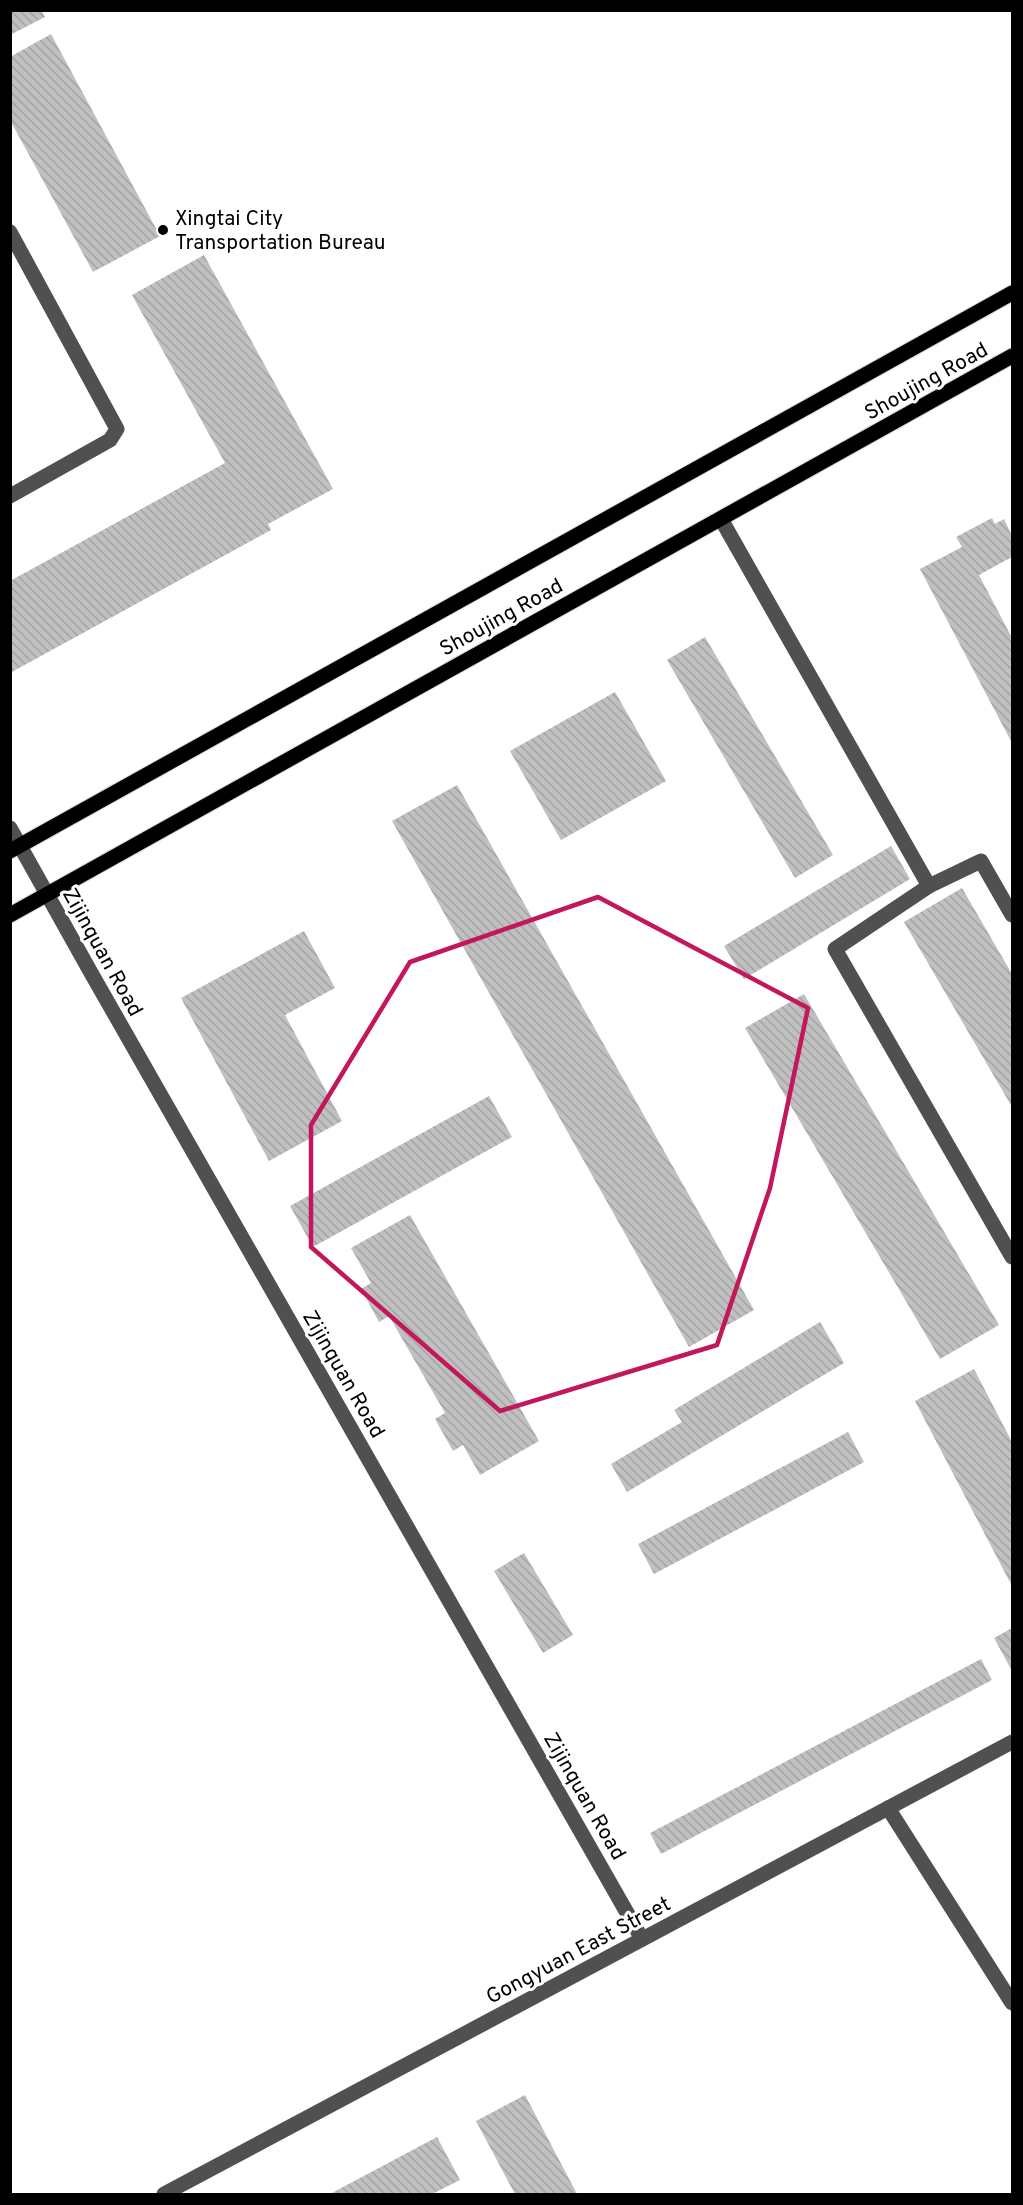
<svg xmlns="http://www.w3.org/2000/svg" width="1023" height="2205" font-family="Overpass,sans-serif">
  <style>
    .building { fill: url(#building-back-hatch) }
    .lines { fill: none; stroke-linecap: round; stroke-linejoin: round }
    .major-casing { stroke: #dbdbdb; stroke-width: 17 }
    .minor { stroke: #505050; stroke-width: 15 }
    .major { stroke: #000; stroke-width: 15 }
    .marked { fill: none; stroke: #c2185b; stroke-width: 4.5; stroke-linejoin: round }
    .poi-dot { fill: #000; stroke: #fff; stroke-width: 2 }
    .labels { text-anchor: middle; stroke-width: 6; stroke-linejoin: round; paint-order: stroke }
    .poi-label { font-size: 21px; fill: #000; stroke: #fff; text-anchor: start }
    .street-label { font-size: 21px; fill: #000; stroke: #fff }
  </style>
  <defs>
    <pattern id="building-back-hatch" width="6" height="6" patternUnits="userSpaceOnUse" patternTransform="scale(1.5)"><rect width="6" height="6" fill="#c0c0c0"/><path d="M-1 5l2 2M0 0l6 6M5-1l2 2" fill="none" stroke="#a3a3a3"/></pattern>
  </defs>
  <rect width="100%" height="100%" fill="#fff"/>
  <g class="building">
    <polygon points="10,10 41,10 45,17 10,35"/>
    <polygon points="51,34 160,236 93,272 10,120 10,57"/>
    <polygon points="204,255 333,489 268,524 271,530 10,673 10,581 225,463 132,295"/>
    <polygon points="992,518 995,524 1004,519 1012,536 1012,557 979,575 1012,638 1012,743 920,569 962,547 956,537"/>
    <polygon points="705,637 833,855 795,878 667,660"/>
    <polygon points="615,692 666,781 561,840 510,751"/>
    <polygon points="457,785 754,1310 689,1347 392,821"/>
    <polygon points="891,846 910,879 744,979 724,946"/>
    <polygon points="962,888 1012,974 1012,1107 904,922"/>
    <polygon points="304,931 335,988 285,1015 342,1121 269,1161 181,998"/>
    <polygon points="804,994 999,1325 940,1359 745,1028"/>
    <polygon points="489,1096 512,1137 313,1247 290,1206"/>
    <polygon points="410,1215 539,1441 480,1475 463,1445 453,1451 435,1419 445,1413 389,1316 379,1322 361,1289 371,1283 351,1248"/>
    <polygon points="820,1322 844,1363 627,1492 611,1464 682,1422 674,1410"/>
    <polygon points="974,1369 1012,1442 1012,1586 915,1401"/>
    <polygon points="848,1432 864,1462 654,1574 638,1544"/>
    <polygon points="524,1553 573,1635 543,1653 494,1571"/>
    <polygon points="1012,1628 1012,1668 1011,1669 994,1638"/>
    <polygon points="981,1659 992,1680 661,1854 650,1833"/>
    <polygon points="525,2095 577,2194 515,2194 476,2121"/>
    <polygon points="437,2137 460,2180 432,2194 330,2194"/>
  </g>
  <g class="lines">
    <defs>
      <g id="major">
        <polyline points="10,851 1012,293"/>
        <polyline points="10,915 1012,356"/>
      </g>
    </defs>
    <use href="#major" class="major-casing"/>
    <g class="minor">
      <polyline points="10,232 117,429 110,440 10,496"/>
      <polyline points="721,519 929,886"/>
      <polyline points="10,828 90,971 642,1939"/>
      <polyline points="1012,915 981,861 929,886 835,949 1012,1257"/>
      <polyline points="888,1808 1012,2003"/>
      <polyline points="164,2194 1012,1742"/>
    </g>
    <use href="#major" class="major"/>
  </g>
  <path class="marked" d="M 598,897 L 808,1008 L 770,1188 L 717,1345 L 500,1411 L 311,1247 L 311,1125 L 410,962 Z"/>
  <circle class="poi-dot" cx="163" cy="230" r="6"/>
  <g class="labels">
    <g class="poi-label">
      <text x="175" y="225">Xingtai City<tspan x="175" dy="24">Transportation Bureau</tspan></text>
    </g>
    <g class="street-label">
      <text transform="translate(926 381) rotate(-29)" y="7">Shoujing Road</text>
      <text transform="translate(501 617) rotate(-29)" y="7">Shoujing Road</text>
      <text transform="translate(103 952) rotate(61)" y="7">Zijinquan Road</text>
      <text transform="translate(344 1374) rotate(60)" y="7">Zijinquan Road</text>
      <text transform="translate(585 1796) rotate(60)" y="7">Zijinquan Road</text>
      <text transform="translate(578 1950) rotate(-28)" y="7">Gongyuan East Street</text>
    </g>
  </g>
  <rect width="1023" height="2205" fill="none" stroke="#000000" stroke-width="24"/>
</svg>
